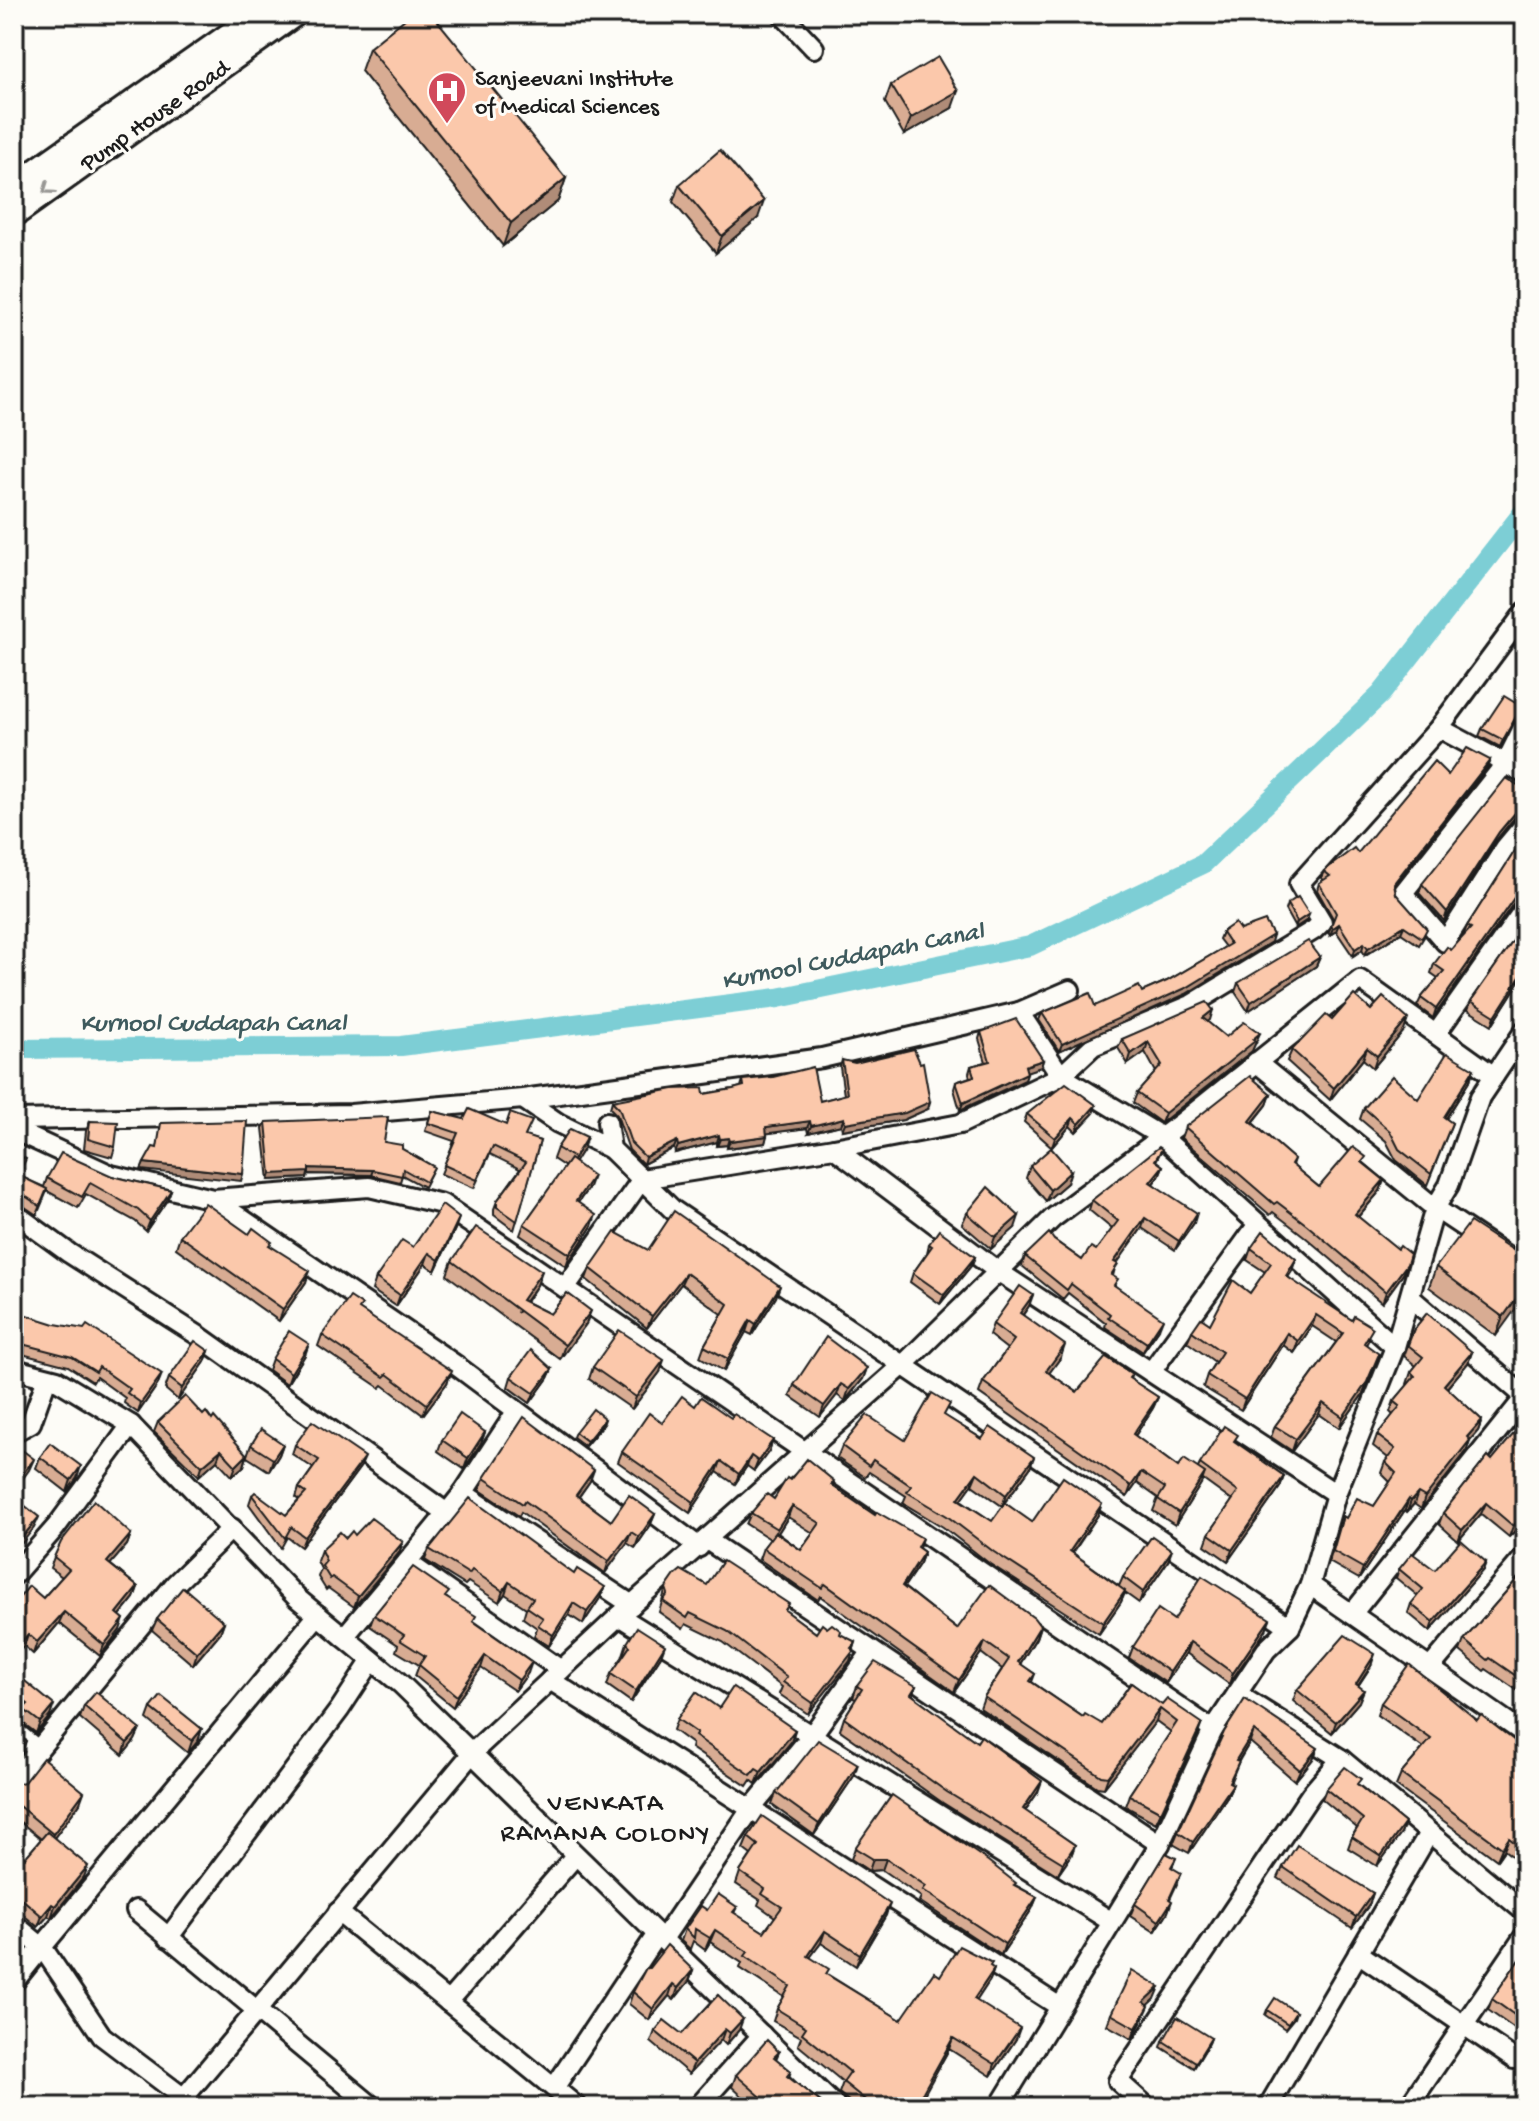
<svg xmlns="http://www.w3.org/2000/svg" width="1539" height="2121" font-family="'Gochi Hand',sans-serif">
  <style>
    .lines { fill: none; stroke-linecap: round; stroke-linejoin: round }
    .canal { stroke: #7dced5; stroke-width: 20 }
    .minor-casing { stroke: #1c1c1c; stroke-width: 24 }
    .secondary-casing { stroke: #1c1c1c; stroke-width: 30 }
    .minor { stroke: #fdfcf7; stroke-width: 18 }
    .secondary { stroke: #fdfcf7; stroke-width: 24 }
    .wall { fill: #d8ac93; stroke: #1c1c1c; stroke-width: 2; fill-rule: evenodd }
    .shaded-wall { fill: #b08c78; stroke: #1c1c1c; stroke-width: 2 }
    .building { fill: #fbc8ab; stroke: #1c1c1c; stroke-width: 2 }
    .oneway { stroke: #989794 }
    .labels { text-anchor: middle; stroke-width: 6; stroke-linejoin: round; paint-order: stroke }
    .poi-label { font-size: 24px; fill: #1c1c1c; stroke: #fdfcf7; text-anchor: start }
    .street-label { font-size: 24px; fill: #1c1c1c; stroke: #fdfcf7 }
    .water-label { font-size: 26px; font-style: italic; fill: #3e5a5d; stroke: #fdfcf7 }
    .neighbourhood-label { font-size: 26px; letter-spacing: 2px; fill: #1c1c1c; stroke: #fdfcf7 }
  </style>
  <rect width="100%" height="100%" fill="#fdfcf7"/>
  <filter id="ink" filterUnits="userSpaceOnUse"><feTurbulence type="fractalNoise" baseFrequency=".0125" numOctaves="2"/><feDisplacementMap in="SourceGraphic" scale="16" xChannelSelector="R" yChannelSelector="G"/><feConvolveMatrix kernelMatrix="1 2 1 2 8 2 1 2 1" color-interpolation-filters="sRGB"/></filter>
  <g filter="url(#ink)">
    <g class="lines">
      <polyline class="canal" points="14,1049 401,1046 778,998 1030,946 1203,864 1381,694 1525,510"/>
      <defs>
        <g id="minor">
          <polyline points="782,14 814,48"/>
          <polyline points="1439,728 1525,774"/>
          <polyline points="1525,732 1522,730 1505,764 1403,893 1445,942 1505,848 1525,824"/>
          <polyline points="1019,1012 1061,1076 1093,1046 1191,1005 1314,930 1322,922 1299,884 1439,728 1525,612"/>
          <polyline points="1436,1034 1525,908"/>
          <polyline points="1256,1062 1435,1208 1525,1268"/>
          <polyline points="523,1099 558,1123 611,1149"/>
          <polyline points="14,1120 351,1114 523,1099 822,1058 1019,1012 1070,990"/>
          <polyline points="607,1122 611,1149 673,1210 1290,1627"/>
          <polyline points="14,1130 111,1175 213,1199 457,1366 699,1547"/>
          <polyline points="834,1148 960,1124 1061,1076 1162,1137 1395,1347"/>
          <polyline points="213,1199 369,1187 442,1204 1213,1730"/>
          <polyline points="14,1213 69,1253 199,1336 447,1513 463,1493 632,1605"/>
          <polyline points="565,1288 642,1179 834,1148 999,1272 1336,1494"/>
          <polyline points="1411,1298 1525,1397"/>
          <polyline points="14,1369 57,1380 131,1425 297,1598 401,1684 657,1934"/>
          <polyline points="1151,1372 1258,1224"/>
          <polyline points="14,1432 31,1423 47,1378"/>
          <polyline points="463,1493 516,1412"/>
          <polyline points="707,1540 1160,1844"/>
          <polyline points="407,1562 447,1513"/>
          <polyline points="14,1575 56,1527 131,1425"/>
          <polyline points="1310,1585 1525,1734"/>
          <polyline points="1352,1614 1525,1397"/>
          <polyline points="619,1616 1112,1922"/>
          <polyline points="344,1637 407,1562 561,1670"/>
          <polyline points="1430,1668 1525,1556"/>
          <polyline points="550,1680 1060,2007"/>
          <polyline points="1237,1694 1341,1759 1525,1912"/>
          <polyline points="14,1731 38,1750 14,1783"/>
          <polyline points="38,1750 175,1584 232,1528"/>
          <polyline points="136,1910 373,2107"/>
          <polyline points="338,1912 554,2088 657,1934 836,2107"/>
          <polyline points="14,1924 42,1947 14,1982"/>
          <polyline points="168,1938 340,1709 372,1660"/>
          <polyline points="663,1939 751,1809 812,1735 872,1651"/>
          <polyline points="1358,1953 1514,2059 1525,2057"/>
          <polyline points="448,2002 575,1856"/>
          <polyline points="554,2088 577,2107"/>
          <polyline points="176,2107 473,1752 619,1616 901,1367 1053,1218 1181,1123 1360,980 1494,1076"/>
          <polyline points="196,2107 102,2036 42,1947 318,1615"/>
          <polyline points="698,2107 762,2035"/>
          <polyline points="999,2107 1160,1844 1213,1730 1266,1650 1290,1627 1310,1585 1336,1494 1395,1347 1435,1208 1449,1185 1480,1097 1525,1030"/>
          <polyline points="1147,2107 1118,2081 1311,1794 1341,1759"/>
          <polyline points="1268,2107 1429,1833"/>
          <polyline points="1408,2107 1525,1935"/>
        </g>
        <g id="secondary">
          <polyline points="14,187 260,14"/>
          <polyline points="14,214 294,14"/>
        </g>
      </defs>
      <use href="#minor" class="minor-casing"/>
      <use href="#secondary" class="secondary-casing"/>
      <use href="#minor" class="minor"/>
      <use href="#secondary" class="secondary"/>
    </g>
    <g class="wall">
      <polygon points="369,48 566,178 558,201 503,246 361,71"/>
      <polygon points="891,85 952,108 904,135 885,102"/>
      <polygon points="679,185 758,218 716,253 673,202"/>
      <polygon points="1519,705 1515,720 1500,747 1479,736 1482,729"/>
      <polygon points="1525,749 1525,760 1521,758"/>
      <polygon points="1490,760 1487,767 1395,886 1396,894 1424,937 1419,945 1401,933 1365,955 1362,950 1353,956 1336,931 1330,935 1328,933 1334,920 1317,890 1319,883 1324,880 1321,878 1324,871 1358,853 1448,775"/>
      <polygon points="1525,782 1525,815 1516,816 1496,840 1444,921 1419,893 1422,884"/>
      <polygon points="1525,838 1525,897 1515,901 1433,1018 1417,1006 1421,998 1438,978 1431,973 1434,964 1451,950 1464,934 1467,926"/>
      <polygon points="1287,904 1309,914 1307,920 1295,928 1285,910"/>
      <polygon points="1525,924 1525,973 1492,1025 1468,1010 1471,1001"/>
      <polygon points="1240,930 1271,942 1186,994 1059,1051 1039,1020 1042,1013 1095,1006 1142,992 1167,981 1225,947 1219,939 1222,932"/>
      <polygon points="1320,957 1316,966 1248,1011 1235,992 1238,983"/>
      <polygon points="1371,1010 1404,1031 1373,1068 1363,1059 1330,1100 1287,1061 1292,1050 1332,1020"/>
      <polygon points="1210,1020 1207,1022 1226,1037 1256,1043 1254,1045 1252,1051 1161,1123 1133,1103 1137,1093 1156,1072 1145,1052 1128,1064 1118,1048 1122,1039"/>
      <polygon points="981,1032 1043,1060 1041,1067 1027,1071 1025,1080 960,1110 954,1089 956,1082 970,1077 969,1073 971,1066 986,1062 979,1039"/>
      <polygon points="842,1060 928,1109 903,1120 842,1130 841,1125 808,1133 807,1128 767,1133 765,1143 727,1148 727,1145 717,1146 717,1142 675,1153 674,1148 643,1164 629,1150 617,1115 610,1108 612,1101 704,1094 733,1089 741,1087 743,1080 820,1101 844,1095 840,1067"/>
      <polygon points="1470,1080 1446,1119 1452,1123 1427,1185 1396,1160 1386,1141 1360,1119 1364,1108 1418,1099"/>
      <polygon points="1271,1094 1267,1105 1253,1123 1294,1159 1292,1165 1319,1187 1364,1163 1384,1180 1380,1191 1358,1217 1403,1274 1382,1303 1304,1236 1273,1212 1270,1215 1181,1138 1185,1127"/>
      <polygon points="432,1111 540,1141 514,1230 494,1215 494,1209 497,1201 520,1169 490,1154 474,1188 441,1174 454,1141 425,1131"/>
      <polygon points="1027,1114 1093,1114 1076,1132 1070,1126 1052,1147 1024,1122"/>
      <polygon points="90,1121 115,1147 112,1157 84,1149 86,1131"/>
      <polygon points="266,1122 384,1142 402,1149 434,1167 424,1187 402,1175 400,1182 371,1175 308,1174 307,1178 269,1180 263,1128"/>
      <polygon points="557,1148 583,1149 574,1162 589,1187 578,1203 592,1226 566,1266 520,1235 524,1224 565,1167 553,1159"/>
      <polygon points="1162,1149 1156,1161 1163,1166 1159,1176 1153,1184 1194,1223 1175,1250 1142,1228 1116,1264 1113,1276 1115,1286 1159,1329 1143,1352 1105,1327 1106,1323 1068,1293 1063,1299 1022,1266 1025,1256 1054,1240 1082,1260 1096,1250 1112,1229 1089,1210 1092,1200"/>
      <polygon points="14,1153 23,1168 19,1176 44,1187 47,1178 112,1176 171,1190 167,1200 146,1231 135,1221 86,1194 78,1208 47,1191 37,1215 16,1201"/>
      <polygon points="1030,1166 1067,1183 1046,1201 1026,1178"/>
      <polygon points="967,1213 1015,1228 991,1249 962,1224"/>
      <polygon points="455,1229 435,1271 425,1264 396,1306 372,1290 376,1278 413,1247"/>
      <polygon points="1525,1230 1525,1254 1518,1249"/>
      <polygon points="249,1234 270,1246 306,1282 279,1321 176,1248 180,1236"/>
      <polygon points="929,1244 975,1257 971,1266 940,1304 910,1282 913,1273 927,1253"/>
      <polygon points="1251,1248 1292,1271 1288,1277 1369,1339 1366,1345 1363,1394 1339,1428 1319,1414 1292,1451 1271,1437 1275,1426 1336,1342 1312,1326 1294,1353 1283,1345 1241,1410 1203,1387 1207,1375 1215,1362 1187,1342 1192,1331 1210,1324 1250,1293 1265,1272 1247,1260"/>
      <polygon points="648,1250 776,1297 752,1335 746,1332 724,1371 700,1357 704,1346 722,1314 681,1284 647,1328 586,1279 590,1268"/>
      <polygon points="1525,1258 1496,1336 1429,1287 1436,1267"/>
      <polygon points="452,1261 537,1285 526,1302 550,1314 586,1324 560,1359 447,1275"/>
      <polygon points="1029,1306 1023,1315 1061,1357 1049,1373 1077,1392 1132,1374 1130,1379 1158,1397 1153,1408 1135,1436 1178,1467 1198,1468 1200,1464 1235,1442 1284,1476 1280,1487 1228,1561 1205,1545 1209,1534 1232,1501 1203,1480 1175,1525 1153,1511 1158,1498 1137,1483 1127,1497 979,1393 983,1382 1007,1349 989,1335 993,1324"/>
      <polygon points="14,1311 158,1384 138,1413 124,1403 125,1398 96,1377 93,1382 68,1366 14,1352"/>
      <polygon points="1414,1329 1472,1352 1468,1363 1447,1388 1482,1420 1478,1431 1470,1440 1466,1452 1421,1509 1414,1504 1407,1512 1405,1510 1359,1579 1329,1562 1343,1516 1346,1518 1374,1506 1390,1482 1381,1473 1385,1462 1388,1458 1373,1446 1377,1435 1393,1415 1390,1412 1394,1401 1408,1385 1407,1384 1411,1372 1416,1366 1404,1356"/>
      <polygon points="322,1335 447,1383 423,1415 383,1385 380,1388 318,1346"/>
      <polygon points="209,1351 205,1362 178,1400 165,1389 169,1378"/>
      <polygon points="305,1355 287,1384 268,1370 272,1359"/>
      <polygon points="593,1367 660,1372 632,1409 589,1379"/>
      <polygon points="867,1368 863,1379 845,1401 837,1395 820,1417 790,1396 794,1385"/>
      <polygon points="552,1369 548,1378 530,1403 508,1387 511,1377"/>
      <polygon points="695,1406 731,1418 773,1440 769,1451 754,1471 747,1466 735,1484 717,1472 690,1513 618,1462 622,1452 662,1423"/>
      <polygon points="203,1415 212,1420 247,1455 251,1445 283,1444 279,1455 269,1471 247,1457 244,1466 232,1476 217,1460 199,1476 154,1432 158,1422"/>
      <polygon points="945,1416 1030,1468 1002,1506 972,1485 961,1500 992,1521 1032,1522 1098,1515 1073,1553 1119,1586 1123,1577 1168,1561 1139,1603 1125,1593 1121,1602 1099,1634 990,1564 943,1527 903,1503 906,1496 869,1472 865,1477 837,1458 842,1446 905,1440"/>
      <polygon points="603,1425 585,1446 573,1437 575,1432"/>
      <polygon points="485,1432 481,1443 464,1469 438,1451 442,1440"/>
      <polygon points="295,1445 361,1466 301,1547 287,1537 281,1548 249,1504 252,1495 286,1515 299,1500 296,1498 299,1488 313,1468 292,1454"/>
      <polygon points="1488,1456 1525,1521 1509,1537 1481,1514 1458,1541 1439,1524 1443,1513"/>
      <polygon points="40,1457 77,1478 67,1492 36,1468"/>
      <polygon points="484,1478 590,1481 579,1497 611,1521 655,1514 650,1526 635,1548 627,1543 605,1573 521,1512 519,1516 480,1490"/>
      <path d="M 790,1480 L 832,1486 L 875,1515 L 922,1538 L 919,1548 L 924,1552 L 920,1563 L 904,1587 L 957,1629 L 1040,1626 L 1036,1638 L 1020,1664 L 1035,1674 L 1032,1682 L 1083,1717 L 1102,1724 L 1131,1683 L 1198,1734 L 1156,1823 L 1125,1806 L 1129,1795 L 1171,1732 L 1156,1721 L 1104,1788 L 1097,1787 L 980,1708 L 984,1697 L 1002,1669 L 981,1653 L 954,1692 L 820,1596 L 818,1600 L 759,1559 L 763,1548 L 770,1539 L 746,1524 L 751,1513 L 774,1499 ZM 788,1517 L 813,1533 L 801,1550 L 778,1533 Z"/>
      <polygon points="131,1534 127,1545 110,1564 138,1587 134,1598 120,1615 120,1630 100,1656 59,1623 33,1654 24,1646 14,1657 14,1604 43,1598 62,1577 50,1568 54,1557"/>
      <polygon points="355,1535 403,1542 399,1553 354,1607 328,1588 326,1590 318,1577 321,1569 317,1561 321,1550 346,1538"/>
      <polygon points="429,1549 600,1598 583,1624 569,1615 549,1646 534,1636 537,1628 523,1618 526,1608 505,1594 499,1602 468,1582 465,1585 425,1560"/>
      <polygon points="1486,1562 1483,1570 1430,1631 1408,1613 1411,1604 1418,1596 1396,1578 1399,1569 1435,1570"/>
      <polygon points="1525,1570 1525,1694 1524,1695 1486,1669 1484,1671 1460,1651 1464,1640"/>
      <polygon points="707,1585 787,1612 816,1633 840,1635 856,1642 850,1661 808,1714 779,1694 782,1687 723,1642 686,1624 683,1629 659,1612 666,1588"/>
      <polygon points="447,1598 528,1673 515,1691 481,1668 453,1707 415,1676 419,1665 396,1651 398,1645 370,1626 374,1615"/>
      <polygon points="157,1619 224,1622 220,1633 193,1665 152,1630"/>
      <polygon points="1174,1620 1266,1630 1229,1684 1186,1653 1166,1683 1129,1658 1133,1647"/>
      <polygon points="627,1643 661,1656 631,1702 607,1685 611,1674 624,1655 623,1655"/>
      <polygon points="1371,1666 1358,1686 1359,1702 1332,1733 1293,1701 1297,1690"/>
      <polygon points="14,1672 50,1716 36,1733 19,1720 21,1713 14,1707"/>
      <polygon points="857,1686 916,1686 913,1695 1038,1792 1025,1811 1075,1845 1071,1856 1058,1875 943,1803 840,1730 844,1718 856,1699 853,1698"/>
      <polygon points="1245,1699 1313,1759 1295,1781 1250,1742 1239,1761 1230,1783 1228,1795 1189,1853 1173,1844 1178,1832"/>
      <polygon points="1381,1703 1477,1720 1519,1744 1525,1740 1525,1866 1504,1850 1497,1860 1396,1786 1401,1774 1423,1748 1377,1715"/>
      <polygon points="84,1706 140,1729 135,1740 123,1755 80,1718"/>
      <polygon points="151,1708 198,1741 188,1753 147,1719"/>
      <polygon points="719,1708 795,1730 791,1742 756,1784 751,1780 747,1786 691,1748 692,1744 673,1730 677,1719"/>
      <polygon points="854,1776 814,1835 772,1805 776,1793"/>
      <polygon points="14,1782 80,1803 54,1838 84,1877 51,1918 48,1916 38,1927 14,1907 14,1850 25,1858 41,1839 14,1817"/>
      <polygon points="1359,1785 1405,1823 1401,1834 1377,1866 1348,1848 1352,1837 1357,1828 1322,1799 1326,1789"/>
      <polygon points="748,1837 886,1915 856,1966 821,1943 810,1957 827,1974 901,2020 940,1976 991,1967 994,1969 990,1980 976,2001 1016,2039 991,2076 949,2049 916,2107 856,2107 839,2093 843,2082 798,2045 801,2037 773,2021 777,2009 784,1997 740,1968 742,1963 710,1942 705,1950 693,1941 690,1949 681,1941 685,1929 707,1910 737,1907 734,1913 764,1932 775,1917 758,1905 760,1900 736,1884 740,1872 751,1855 743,1849"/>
      <polygon points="855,1848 1015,1885 1037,1897 1032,1909 1001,1955 919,1901 921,1897 882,1870 869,1871 851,1859"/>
      <polygon points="1176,1858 1172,1868 1177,1884 1170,1899 1168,1912 1155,1932 1130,1916 1135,1904"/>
      <polygon points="1283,1867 1373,1893 1369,1905 1352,1928 1278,1878"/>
      <polygon points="1525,1875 1525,1889 1521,1886"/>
      <polygon points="1525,1951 1525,2024 1519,2032 1488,2010 1492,1999"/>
      <polygon points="693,1970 689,1981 674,2000 669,1996 649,2020 629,2004 633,1992"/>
      <polygon points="718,1995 739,2030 726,2045 721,2040 689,2074 651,2042 655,2031 682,2034"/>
      <polygon points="1155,1999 1148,2005 1144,2017 1132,2039 1107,2025 1111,2014"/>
      <polygon points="1267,2010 1296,2012 1294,2018 1285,2029 1265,2015"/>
      <polygon points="1211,2038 1209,2043 1194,2068 1161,2047 1163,2041"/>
      <polygon points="779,2052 776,2059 791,2071 789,2077 827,2107 754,2107 732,2087 736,2075"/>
    </g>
    <g class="shaded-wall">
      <polygon points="958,91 952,108 904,135 911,118"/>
      <polygon points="566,178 558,201 503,246 511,223"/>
      <polygon points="764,201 758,218 716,253 722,236"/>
      <polygon points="1518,713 1525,713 1525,720 1515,720 1500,747 1503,740"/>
      <polygon points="1490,760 1487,767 1391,890 1394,883"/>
      <polygon points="1525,806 1525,815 1516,816 1496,840 1444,921 1447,912 1499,832 1520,807"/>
      <polygon points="1525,890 1525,897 1515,901 1433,1018 1436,1009 1518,892"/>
      <polygon points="1309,914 1307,920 1295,928 1297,922"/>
      <polygon points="1339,924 1336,931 1330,935 1333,928"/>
      <polygon points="1404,926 1401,933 1365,955 1368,948"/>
      <polygon points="1273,935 1271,942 1186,994 1059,1051 1062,1044"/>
      <polygon points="1364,943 1362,950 1353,956 1355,949"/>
      <polygon points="1320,957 1316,966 1248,1011 1251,1002"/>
      <polygon points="1525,969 1525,973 1492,1025 1495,1016"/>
      <polygon points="1213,1010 1210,1020 1199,1028 1203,1018"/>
      <polygon points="1408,1019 1404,1031 1373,1068 1377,1056"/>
      <polygon points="1260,1033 1252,1051 1161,1123 1165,1113"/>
      <polygon points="1148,1042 1145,1052 1128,1064 1131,1054"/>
      <polygon points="1367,1048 1363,1059 1330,1100 1334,1088"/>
      <polygon points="1043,1060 1041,1067 1023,1073 1025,1066"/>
      <polygon points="1474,1069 1470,1080 1440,1128 1444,1117"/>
      <polygon points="1027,1073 1025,1080 960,1110 963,1103"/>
      <polygon points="1271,1094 1267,1105 1246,1131 1250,1121"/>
      <polygon points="930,1102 928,1109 903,1120 842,1130 845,1123"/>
      <polygon points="1096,1105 1093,1114 1076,1132 1079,1124"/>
      <polygon points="844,1118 841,1125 808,1133 811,1126"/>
      <polygon points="1073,1118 1070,1126 1052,1147 1055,1138"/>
      <polygon points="810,1121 807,1128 763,1134 766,1127"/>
      <polygon points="719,1135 717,1142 675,1153 678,1146"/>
      <polygon points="767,1136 765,1143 727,1148 730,1141"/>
      <polygon points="587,1137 583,1149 570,1170 574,1158"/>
      <polygon points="729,1138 727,1145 717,1146 720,1139"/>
      <polygon points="677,1141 674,1148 643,1164 645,1157"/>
      <polygon points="144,1163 243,1174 241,1181 141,1170"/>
      <polygon points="1163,1166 1159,1176 1146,1192 1150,1182"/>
      <polygon points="309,1168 373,1170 371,1175 308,1174 307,1178 269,1180 271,1174"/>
      <polygon points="1071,1171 1067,1183 1046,1201 1050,1190"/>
      <polygon points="593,1176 589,1187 571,1212 576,1201"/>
      <polygon points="1384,1180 1380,1191 1351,1225 1355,1214"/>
      <polygon points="171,1190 167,1200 146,1231 150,1221"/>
      <polygon points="19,1192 16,1201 14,1202 14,1195"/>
      <polygon points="1197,1213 1194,1223 1175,1250 1179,1241"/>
      <polygon points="596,1215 592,1226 566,1266 570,1254"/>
      <polygon points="1019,1216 1015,1228 991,1249 995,1237"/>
      <polygon points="459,1218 455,1229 435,1271 439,1260"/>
      <polygon points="1145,1218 1142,1228 1111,1272 1114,1262"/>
      <polygon points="429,1253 425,1264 396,1306 400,1295"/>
      <polygon points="975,1257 971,1266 940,1304 944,1295"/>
      <polygon points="1296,1259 1292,1271 1282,1287 1286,1276"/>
      <polygon points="1407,1264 1403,1274 1382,1303 1386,1292"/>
      <polygon points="310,1271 306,1282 279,1321 283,1309"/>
      <polygon points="542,1271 537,1285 517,1313 522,1300"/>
      <polygon points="686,1273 681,1284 647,1328 652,1316"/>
      <polygon points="780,1286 776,1297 752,1335 756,1324"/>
      <polygon points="1525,1286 1525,1296 1496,1336 1503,1317"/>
      <polygon points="1033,1295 1029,1306 1016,1324 1020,1313"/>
      <polygon points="591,1311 586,1324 560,1359 565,1345"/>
      <polygon points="1316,1315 1312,1326 1294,1353 1298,1341"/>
      <polygon points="1163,1319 1159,1329 1143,1352 1147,1343"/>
      <polygon points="750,1320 746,1332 724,1371 728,1359"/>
      <polygon points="1287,1333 1283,1345 1241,1410 1245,1399"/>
      <polygon points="309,1344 305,1355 287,1384 291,1373"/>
      <polygon points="1065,1345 1061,1357 1042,1383 1046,1371"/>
      <polygon points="209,1351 205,1362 178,1400 182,1388"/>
      <polygon points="1472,1352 1468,1363 1440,1396 1444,1385"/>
      <polygon points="1379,1354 1363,1394 1339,1428 1343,1417"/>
      <polygon points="664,1360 660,1372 632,1409 636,1397"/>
      <polygon points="867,1368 863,1379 845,1401 849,1389"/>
      <polygon points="552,1369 548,1378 530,1403 534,1393"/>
      <polygon points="452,1371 447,1383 423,1415 427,1404"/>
      <polygon points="162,1374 158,1384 138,1413 141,1403"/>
      <polygon points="841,1384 837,1395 820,1417 824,1406"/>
      <polygon points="1158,1397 1153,1408 1129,1445 1133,1434"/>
      <polygon points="1323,1403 1319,1414 1292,1451 1296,1439"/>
      <polygon points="605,1419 603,1425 585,1446 587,1441"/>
      <polygon points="1482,1420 1478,1431 1463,1448 1467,1437"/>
      <polygon points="485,1432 481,1443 464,1469 468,1458"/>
      <polygon points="773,1440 769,1451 754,1471 758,1461"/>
      <polygon points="1470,1440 1466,1452 1421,1509 1425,1497"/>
      <polygon points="283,1444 279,1455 269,1471 273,1459"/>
      <polygon points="221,1450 217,1460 199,1476 202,1466"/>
      <polygon points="247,1455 244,1466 232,1476 236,1466"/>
      <polygon points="751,1456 747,1466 735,1484 739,1474"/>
      <polygon points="365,1457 361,1466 301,1547 305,1537"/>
      <polygon points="1034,1457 1030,1468 1002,1506 1006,1495"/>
      <polygon points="34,1459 29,1470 14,1491 14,1485"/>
      <polygon points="721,1461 717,1472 690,1513 694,1502"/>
      <polygon points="81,1466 77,1478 67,1492 71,1480"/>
      <polygon points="594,1470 590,1481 572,1506 576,1495"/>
      <polygon points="1141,1472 1137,1483 1127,1497 1131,1486"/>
      <polygon points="977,1473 972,1485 954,1510 958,1499"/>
      <polygon points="1205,1473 1201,1484 1175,1525 1179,1513"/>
      <polygon points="1284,1476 1280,1487 1228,1561 1232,1550"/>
      <polygon points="1418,1493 1414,1504 1407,1512 1411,1501"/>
      <polygon points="1409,1499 1405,1510 1359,1579 1363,1568"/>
      <polygon points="1486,1503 1481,1514 1458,1541 1462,1530"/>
      <polygon points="1102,1504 1098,1515 1066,1562 1070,1551"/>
      <polygon points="792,1506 788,1517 773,1541 777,1529"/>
      <polygon points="655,1514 650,1526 635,1548 639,1537"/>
      <polygon points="1525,1514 1525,1521 1509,1537 1513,1526"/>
      <polygon points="39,1517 34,1528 14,1553 14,1547"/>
      <polygon points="631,1532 627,1543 605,1573 609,1561"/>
      <polygon points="131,1534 127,1545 103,1573 107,1562"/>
      <polygon points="403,1542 399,1553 354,1607 358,1596"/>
      <polygon points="1172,1550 1168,1561 1139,1603 1143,1592"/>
      <polygon points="924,1552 920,1563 897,1597 902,1586"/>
      <polygon points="1486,1562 1483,1570 1430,1631 1433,1622"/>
      <polygon points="509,1582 505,1594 499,1602 503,1591"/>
      <polygon points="138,1587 134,1598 113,1624 117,1613"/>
      <polygon points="605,1587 600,1598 583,1624 587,1612"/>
      <polygon points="1125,1591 1121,1602 1099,1634 1103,1623"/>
      <polygon points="573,1603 569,1615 549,1646 553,1635"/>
      <polygon points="64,1612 59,1623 33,1654 37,1642"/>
      <polygon points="124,1619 120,1630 100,1656 104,1645"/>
      <polygon points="1270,1619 1266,1630 1229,1684 1233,1673"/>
      <polygon points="224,1622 220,1633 193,1665 197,1653"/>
      <polygon points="1040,1626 1036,1638 1014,1674 1018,1662"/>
      <polygon points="28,1634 24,1646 14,1657 14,1650"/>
      <polygon points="856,1642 850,1661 808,1714 813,1703"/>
      <polygon points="985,1642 981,1653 954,1692 959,1680"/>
      <polygon points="1190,1642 1186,1653 1166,1683 1170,1672"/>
      <polygon points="665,1645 661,1656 631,1702 636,1691"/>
      <polygon points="1375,1654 1371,1666 1352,1695 1356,1684"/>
      <polygon points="485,1656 481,1668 453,1707 457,1696"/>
      <polygon points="532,1662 528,1673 515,1691 519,1680"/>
      <polygon points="1364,1690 1359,1702 1332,1733 1336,1722"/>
      <polygon points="54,1705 50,1716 36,1733 40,1722"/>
      <polygon points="1160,1709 1156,1721 1104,1788 1108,1777"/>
      <polygon points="1202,1723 1198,1734 1156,1823 1161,1812"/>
      <polygon points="140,1729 135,1740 123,1755 127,1743"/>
      <polygon points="202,1729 198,1741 188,1753 192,1741"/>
      <polygon points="795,1730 791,1742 756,1784 761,1772"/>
      <polygon points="1254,1731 1250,1742 1232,1771 1236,1760"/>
      <polygon points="26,1741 22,1752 14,1763 14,1757"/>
      <polygon points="1318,1748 1313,1759 1295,1781 1300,1770"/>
      <polygon points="858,1764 854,1776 814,1835 819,1824"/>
      <polygon points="1042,1781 1038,1792 1018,1821 1023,1809"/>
      <polygon points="1233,1784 1228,1795 1189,1853 1193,1842"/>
      <polygon points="84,1792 80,1803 48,1846 53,1834"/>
      <polygon points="1405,1823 1401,1834 1377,1866 1381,1856"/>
      <polygon points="1509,1838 1504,1850 1497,1860 1502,1848"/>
      <polygon points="1075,1845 1071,1856 1058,1875 1063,1863"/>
      <polygon points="873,1859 886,1859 882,1870 869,1871"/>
      <polygon points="88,1866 84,1877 51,1918 55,1906"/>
      <polygon points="1373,1893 1369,1905 1352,1928 1356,1917"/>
      <polygon points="1037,1897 1032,1909 1001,1955 1005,1944"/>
      <polygon points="1172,1901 1168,1912 1155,1932 1159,1921"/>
      <polygon points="52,1904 48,1916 38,1927 42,1916"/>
      <polygon points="890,1904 886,1915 856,1966 860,1954"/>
      <polygon points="715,1930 710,1942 705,1950 710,1938"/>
      <polygon points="825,1931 821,1943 803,1967 808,1956"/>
      <polygon points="994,1969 990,1980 970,2011 974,1999"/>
      <polygon points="693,1970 689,1981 674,2000 678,1988"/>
      <polygon points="673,1984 669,1996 649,2020 653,2009"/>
      <polygon points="1160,1987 1155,1999 1140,2013 1144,2002"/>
      <polygon points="1149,2006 1144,2017 1132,2039 1136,2028"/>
      <polygon points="1525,2018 1525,2024 1519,2032 1523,2021"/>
      <polygon points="743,2019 739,2030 726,2045 730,2033"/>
      <polygon points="1020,2028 1016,2039 991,2076 995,2064"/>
      <polygon points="725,2029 721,2040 689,2074 694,2063"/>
      <polygon points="953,2038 949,2049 919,2104 916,2107 911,2107"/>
      <polygon points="1211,2038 1209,2043 1194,2068 1196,2062"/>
    </g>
    <g class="building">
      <polygon points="411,14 432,14 566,178 511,223 369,48"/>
      <polygon points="938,57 958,91 911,118 891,85"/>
      <polygon points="720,150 764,201 722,236 679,185"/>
      <polygon points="1525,694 1525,713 1518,713 1503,740 1482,729 1504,696 1519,705"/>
      <polygon points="1467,748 1490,760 1394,883 1396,894 1427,929 1422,938 1404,926 1368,948 1364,943 1355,949 1339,924 1333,928 1331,926 1336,913 1319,883 1330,876 1324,871 1354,848 1358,853 1434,761 1448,775"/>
      <polygon points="1506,778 1521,787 1525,782 1525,806 1520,807 1499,832 1447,912 1422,884"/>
      <polygon points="1525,838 1525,890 1518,892 1436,1009 1421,998 1444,971 1434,964 1447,947 1451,950 1471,928 1467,926 1518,846"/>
      <polygon points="1298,897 1309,914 1297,922 1287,904"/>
      <polygon points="1265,921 1273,935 1188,987 1062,1044 1042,1013 1090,993 1095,1006 1139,986 1142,992 1167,981 1230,944 1222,932 1235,923 1240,930"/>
      <polygon points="1525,924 1525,969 1495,1016 1471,1001"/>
      <polygon points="1308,941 1320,957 1251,1002 1238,983"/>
      <polygon points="1354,995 1371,1010 1383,997 1408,1019 1377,1056 1367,1048 1334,1088 1292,1050 1326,1015 1332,1020"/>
      <polygon points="1207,1002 1213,1010 1203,1018 1226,1037 1244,1022 1260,1033 1253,1039 1255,1041 1165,1113 1137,1093 1162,1065 1148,1042 1131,1054 1122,1039"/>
      <polygon points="1016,1019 1043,1060 1025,1066 1027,1073 963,1103 956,1082 974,1076 971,1066 990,1061 981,1032"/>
      <polygon points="914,1049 920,1063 923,1062 930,1102 905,1113 845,1123 844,1118 811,1126 810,1121 766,1127 767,1136 730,1141 729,1138 720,1139 719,1135 678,1146 677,1141 645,1157 631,1143 619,1108 612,1101 673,1089 703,1088 704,1094 733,1089 744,1086 743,1080 773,1077 813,1067 820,1101 847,1094 842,1060 855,1063"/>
      <polygon points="1447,1053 1474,1069 1444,1117 1452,1123 1431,1174 1399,1149 1390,1131 1364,1108 1392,1076 1418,1099"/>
      <polygon points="1250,1076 1271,1094 1250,1121 1294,1159 1291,1164 1319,1187 1353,1147 1366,1157 1362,1162 1384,1180 1355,1214 1398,1249 1400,1246 1410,1254 1407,1264 1386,1292 1307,1225 1277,1202 1274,1204 1185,1127"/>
      <polygon points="1066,1083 1096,1105 1079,1124 1073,1118 1055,1138 1027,1114"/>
      <polygon points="469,1109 506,1125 510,1113 532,1121 525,1136 540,1141 517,1221 497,1207 497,1201 526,1162 493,1146 477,1180 444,1165 458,1133 428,1123 432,1111 464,1119"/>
      <polygon points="388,1117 384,1142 402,1145 402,1149 434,1167 426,1182 403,1169 402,1176 373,1170 309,1168 309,1172 271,1174 266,1122"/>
      <polygon points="90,1121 118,1122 115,1147 88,1139"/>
      <polygon points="247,1121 243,1174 144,1163 153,1147 157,1148 161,1123"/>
      <polygon points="570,1129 587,1137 574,1158 557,1148"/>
      <polygon points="1159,1147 1162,1149 1155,1160 1163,1166 1150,1182 1197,1213 1179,1241 1145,1218 1114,1262 1118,1264 1111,1275 1118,1279 1114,1285 1163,1319 1147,1343 1108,1317 1110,1314 1071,1284 1067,1290 1025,1256 1049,1233 1054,1240 1082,1260 1091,1247 1096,1250 1118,1221 1092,1200"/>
      <polygon points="1051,1148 1071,1171 1050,1190 1030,1166"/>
      <polygon points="14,1153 26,1159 18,1175 47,1189 40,1206 19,1192 14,1195"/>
      <polygon points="61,1153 112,1176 171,1190 150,1221 138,1210 90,1183 82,1197 47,1178"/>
      <polygon points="570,1159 593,1176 576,1201 596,1215 570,1254 524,1224"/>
      <polygon points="988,1187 1019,1216 995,1237 967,1213"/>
      <polygon points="205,1203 249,1234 253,1228 272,1242 269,1245 310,1271 283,1309 180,1236"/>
      <polygon points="442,1205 459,1218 439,1260 429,1253 400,1295 376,1278 402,1240 413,1247"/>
      <polygon points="674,1211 780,1286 756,1324 750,1320 728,1359 704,1346 728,1304 686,1273 652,1316 590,1268 615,1232 648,1250"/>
      <polygon points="14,1215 23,1223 14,1239"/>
      <polygon points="1470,1222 1525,1258 1525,1286 1503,1317 1436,1267"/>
      <polygon points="476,1227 542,1271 522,1300 550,1314 567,1293 591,1311 565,1345 452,1261"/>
      <polygon points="939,1230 975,1257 944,1295 913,1273 932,1246 929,1244"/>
      <polygon points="1263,1231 1296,1259 1286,1276 1352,1320 1354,1316 1369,1325 1373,1328 1364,1343 1379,1354 1367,1382 1343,1417 1323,1403 1296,1439 1275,1426 1343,1333 1316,1315 1298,1341 1287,1333 1245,1399 1207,1375 1222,1352 1192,1331 1201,1318 1210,1324 1233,1280 1250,1293 1271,1263 1251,1248"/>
      <polygon points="1020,1286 1033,1295 1020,1313 1065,1345 1046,1371 1077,1392 1106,1357 1132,1374 1129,1378 1158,1397 1133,1434 1178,1467 1184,1459 1205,1473 1179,1513 1158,1499 1165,1488 1141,1472 1131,1486 983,1382 1014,1340 993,1324"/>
      <polygon points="350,1297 362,1305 359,1309 452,1371 427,1404 387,1374 384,1377 322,1335"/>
      <polygon points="14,1311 55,1324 84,1329 87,1325 162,1374 141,1403 127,1393 130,1389 99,1367 96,1372 72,1357 14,1342"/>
      <polygon points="1427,1313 1472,1352 1444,1385 1482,1420 1467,1437 1470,1440 1425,1497 1418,1493 1411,1501 1409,1499 1363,1568 1333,1551 1343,1516 1346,1518 1357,1498 1374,1506 1396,1473 1385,1462 1395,1449 1377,1435 1400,1406 1394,1401 1415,1376 1411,1372 1423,1357 1408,1345 1414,1329"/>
      <polygon points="619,1330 664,1360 636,1397 593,1367"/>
      <polygon points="289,1331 309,1344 291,1373 272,1359"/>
      <polygon points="826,1337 867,1368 849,1389 841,1384 824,1406 794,1385"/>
      <polygon points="195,1341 209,1351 182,1388 169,1378"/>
      <polygon points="531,1350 552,1369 534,1393 511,1377"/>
      <polygon points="932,1393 950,1404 944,1415 982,1439 990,1427 1034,1457 1006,1495 977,1473 958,1499 992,1521 1005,1503 1032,1522 1063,1477 1102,1504 1070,1551 1125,1591 1103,1623 994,1552 947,1516 907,1492 911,1486 873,1460 869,1466 842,1446 867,1415 905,1440"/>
      <polygon points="185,1396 203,1415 206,1412 212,1420 214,1417 247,1455 236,1466 221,1450 202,1466 158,1422"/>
      <polygon points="682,1396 695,1406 701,1397 731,1418 734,1414 773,1440 758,1461 751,1456 739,1474 721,1461 694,1502 622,1452 649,1413 662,1423"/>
      <polygon points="593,1409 605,1419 587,1441 575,1432"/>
      <polygon points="460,1414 485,1432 468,1458 442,1440"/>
      <polygon points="524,1417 594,1470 576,1495 611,1521 629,1495 655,1514 639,1537 631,1532 609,1561 525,1501 523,1504 484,1478"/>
      <polygon points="1525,1420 1525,1514 1513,1526 1486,1503 1462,1530 1443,1513 1488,1456 1492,1460"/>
      <polygon points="312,1421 365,1457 305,1537 291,1527 285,1538 252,1495 255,1492 286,1515 306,1493 299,1488 319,1460 295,1445"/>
      <polygon points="1224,1426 1238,1435 1234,1441 1284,1476 1232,1550 1209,1534 1238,1492 1200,1464"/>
      <polygon points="261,1429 283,1444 273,1459 251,1445"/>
      <polygon points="50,1443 81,1466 71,1480 40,1457"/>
      <polygon points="14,1444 34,1459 14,1485"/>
      <polygon points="807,1459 834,1481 831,1485 875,1515 877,1512 922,1538 917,1547 924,1552 902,1586 957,1629 989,1585 1034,1618 1040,1626 1018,1662 1035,1674 1030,1681 1083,1717 1085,1714 1102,1724 1131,1683 1162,1705 1167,1699 1202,1723 1161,1812 1129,1795 1177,1722 1160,1709 1108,1777 1101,1776 984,1697 1009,1659 985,1642 959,1680 825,1584 822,1588 763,1548 775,1532 801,1550 820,1523 792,1506 777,1529 751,1513 767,1494 774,1499 787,1478 790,1480"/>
      <polygon points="14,1497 39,1517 14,1547"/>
      <polygon points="470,1498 574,1574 577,1569 605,1587 587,1612 573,1603 553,1635 538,1625 543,1618 527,1607 533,1598 509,1582 503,1591 472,1570 469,1574 429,1549"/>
      <polygon points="94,1500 131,1534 107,1562 138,1587 117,1613 124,1619 104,1645 64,1612 37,1642 28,1634 14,1650 14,1604 29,1586 43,1598 69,1569 54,1557 61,1542"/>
      <polygon points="371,1518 403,1542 358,1596 332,1577 330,1579 322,1566 326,1561 321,1550 340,1532 346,1538 352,1531 355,1535"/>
      <polygon points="1152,1536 1172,1550 1143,1592 1123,1577"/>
      <polygon points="1461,1540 1486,1562 1433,1622 1411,1604 1423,1589 1399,1569 1412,1553 1435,1570"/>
      <polygon points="723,1561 789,1604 785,1610 816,1633 822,1624 827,1628 832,1624 841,1631 840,1634 856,1642 851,1648 854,1650 813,1703 783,1682 787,1677 727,1631 690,1613 687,1618 663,1601 668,1594 666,1588 675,1575 681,1570 707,1585"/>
      <polygon points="413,1567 449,1592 445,1597 476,1616 473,1621 532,1662 519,1680 485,1656 457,1696 419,1665 425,1656 400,1640 404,1635 374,1615"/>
      <polygon points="1525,1570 1525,1682 1490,1658 1488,1660 1464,1640"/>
      <polygon points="1202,1576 1270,1619 1233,1673 1190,1642 1170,1672 1133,1647 1158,1609 1174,1620"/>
      <polygon points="183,1587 224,1622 197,1653 157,1619"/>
      <polygon points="637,1627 665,1645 636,1691 611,1674 630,1646 627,1643"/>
      <polygon points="1345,1635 1375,1654 1356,1684 1364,1690 1336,1722 1297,1690"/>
      <polygon points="875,1662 916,1686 911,1694 977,1742 981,1736 1042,1781 1023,1809 1075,1845 1063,1863 947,1792 844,1718 862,1689 857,1686"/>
      <polygon points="1409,1664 1477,1720 1481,1715 1519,1744 1523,1739 1525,1740 1525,1851 1509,1838 1502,1848 1401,1774 1431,1739 1381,1703"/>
      <polygon points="14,1672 54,1705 40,1722 23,1709 28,1704 14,1693"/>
      <polygon points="733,1687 795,1730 761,1772 756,1769 751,1775 695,1736 697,1733 677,1719 696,1692 719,1708"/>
      <polygon points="96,1692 140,1729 127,1743 84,1706"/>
      <polygon points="161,1696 202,1729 192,1741 151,1708"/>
      <polygon points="1245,1699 1318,1748 1300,1770 1254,1731 1236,1760 1239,1761 1229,1782 1233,1784 1193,1842 1178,1832 1224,1732"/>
      <polygon points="14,1731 26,1741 14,1757"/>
      <polygon points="818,1740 858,1764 819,1824 776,1793"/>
      <polygon points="43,1758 84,1792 53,1834 14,1802 14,1782 16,1784 24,1782"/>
      <polygon points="1345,1767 1361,1779 1357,1784 1405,1823 1381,1856 1352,1837 1363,1819 1326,1789"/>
      <polygon points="892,1795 988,1861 1016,1883 1014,1885 1037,1897 1005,1944 923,1890 926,1886 886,1859 873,1859 855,1848"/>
      <polygon points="762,1816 890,1904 860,1954 825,1931 808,1956 829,1969 826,1974 901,2020 934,1972 940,1976 959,1946 992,1963 990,1966 994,1969 974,1999 1020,2028 995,2064 953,2038 923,2092 911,2107 874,2107 843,2082 850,2072 802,2033 806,2027 777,2009 790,1986 745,1956 748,1952 715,1930 710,1938 695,1929 694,1938 685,1929 701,1906 707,1910 718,1894 737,1907 733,1912 764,1932 782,1907 762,1894 765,1889 740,1872 758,1845 748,1837"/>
      <polygon points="47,1832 88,1866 55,1906 52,1904 42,1916 14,1892 14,1850 25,1858"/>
      <polygon points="1297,1845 1373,1893 1356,1917 1283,1867"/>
      <polygon points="1166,1853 1176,1858 1171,1867 1181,1873 1169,1899 1172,1901 1159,1921 1135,1904"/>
      <polygon points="667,1945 693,1970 678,1988 673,1984 653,2009 633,1992 646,1968 649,1968"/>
      <polygon points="1525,1951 1525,2018 1523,2021 1492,1999"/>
      <polygon points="1132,1970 1160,1987 1144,2002 1149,2006 1136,2028 1111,2014"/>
      <polygon points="718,1995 743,2019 730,2033 725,2029 694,2063 655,2031 664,2020 682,2034"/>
      <polygon points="1275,1998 1296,2012 1288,2024 1267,2010"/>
      <polygon points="1177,2017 1211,2038 1196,2062 1163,2041"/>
      <polygon points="767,2040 779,2052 774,2057 791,2071 787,2076 827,2107 763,2107 767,2102 736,2075"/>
    </g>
    <defs><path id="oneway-chevron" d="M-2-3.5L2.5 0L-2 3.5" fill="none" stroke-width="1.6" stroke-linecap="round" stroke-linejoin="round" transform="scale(2)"/></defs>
    <use class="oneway" href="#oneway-chevron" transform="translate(48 189) rotate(145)"/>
  </g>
  <defs>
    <symbol id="hospital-pin" viewBox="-11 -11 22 30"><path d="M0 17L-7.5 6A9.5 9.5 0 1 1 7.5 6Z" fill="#d1495b" stroke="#fdfcf7"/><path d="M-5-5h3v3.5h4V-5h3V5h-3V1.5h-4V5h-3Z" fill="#fff"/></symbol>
  </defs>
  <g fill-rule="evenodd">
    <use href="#hospital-pin" x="425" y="69" width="44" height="60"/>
  </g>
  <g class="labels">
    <g class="poi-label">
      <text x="475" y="85">Sanjeevani Institute<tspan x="475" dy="28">of Medical Sciences</tspan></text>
    </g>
    <g class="street-label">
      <text transform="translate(154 114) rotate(-35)" y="8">Pump House Road</text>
    </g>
    <g class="water-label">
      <text transform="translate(852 954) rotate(-11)" y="9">Kurnool Cuddapah Canal</text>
      <text x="213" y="1030">Kurnool Cuddapah Canal</text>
    </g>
    <g class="neighbourhood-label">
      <text x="606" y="1810">VENKATA<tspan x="606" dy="30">RAMANA COLONY</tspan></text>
    </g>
  </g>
  <rect width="1539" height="2121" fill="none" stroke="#fdfcf7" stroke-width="48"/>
  <rect x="24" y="24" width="1491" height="2073" fill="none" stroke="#1c1c1c" stroke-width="3" filter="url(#ink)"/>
</svg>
